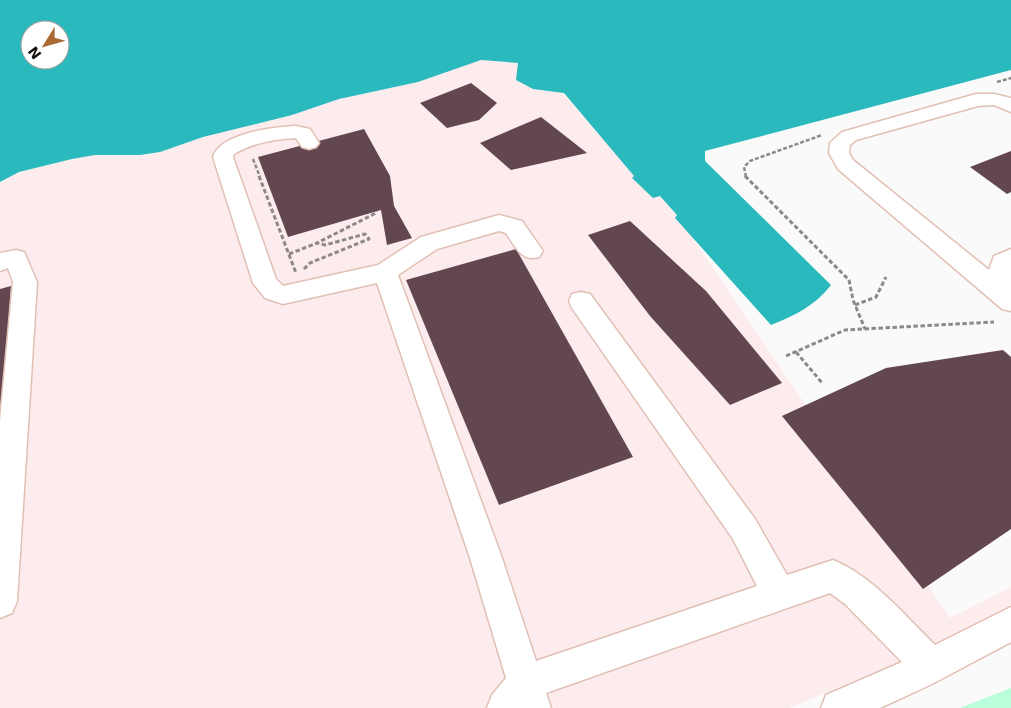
<svg xmlns="http://www.w3.org/2000/svg" width="1011" height="708" font-family="'DejaVu Sans',sans-serif">
  <style>
    .industrial { fill: #fcecee }
    .green { fill: #b8fedb }
    .water { fill: #2ab9bd; fill-rule: evenodd }
    .building { fill: #634750 }
    .lines { fill: none; stroke-linecap: round; stroke-linejoin: round }
    .minor-casing { stroke: #e1c0b4; stroke-width: 3 }
    .path-far1 { stroke: #8e8987; stroke-width: 2.5; stroke-dasharray: 4 2; stroke-linecap: butt }
    .path { stroke: #8e8987; stroke-width: 3; stroke-dasharray: 4.5 2.5; stroke-linecap: butt }
    .minor { fill: #fff; fill-rule: evenodd }
  </style>
  <rect width="100%" height="100%" fill="#fafafa"/>
  <polygon class="industrial" points="481,60 518,63 533,89 563,93 634,176 632,178 660,196 677,215 950,618 1011,587 1011,610 967,633 790,708 0,708 0,182 19,172 72,159 95,155 140,155 160,152 203,137 292,115 339,99 418,82"/>
  <polygon class="green" points="1011,688 1011,708 960,708"/>
  <path class="water" d="M 0,0 L 1011,0 L 1011,70 L 705,151 L 705,161 L 831,285 C 816,305 794,316 771,325 L 675,218 L 677,215 L 660,196 L 653,198 L 632,178 L 634,176 L 564,93 L 533,89 L 516,80 L 518,63 L 481,60 L 418,82 L 339,99 L 292,115 L 203,137 L 160,152 L 140,155 L 95,155 L 72,159 L 19,172 L 0,182 ZM 30,30 L 60,30 L 60,60 L 30,60 Z"/>
  <g class="building">
    <polygon points="471,83 497,103 479,120 447,128 420,103"/>
    <polygon points="541,117 587,153 511,170 480,143"/>
    <polygon points="364,129 390,176 394,206 412,238 387,245 381,210 288,237 258,157"/>
    <polygon points="1011,151 1011,192 1007,194 970,167"/>
    <polygon points="630,221 706,291 782,383 730,405 650,316 588,235"/>
    <polygon points="516,249 633,457 499,505 406,280"/>
    <polygon points="11,286 1,423 0,423 0,289"/>
    <polygon points="1003,350 1011,357 1011,529 923,589 782,416 886,368"/>
  </g>
  <g class="lines">
    <defs>
      <g id="minor">
        <polygon points="976,94 994,94 1011,98 1011,112 994,105 978,106 856,140 850,145 849,153 853,160 989,270 994,256 1011,249 1011,311 1002,309 838,169 829,153 830,143 842,132"/>
        <path d="M 296,126 L 310,129 L 319,143 L 316,147 L 309,149 L 302,147 L 296,138 C 275,139 252,143 234,154 L 233,157 L 276,279 L 283,286 L 378,265 L 421,237 L 499,215 L 522,221 L 543,251 L 539,257 C 521,262 515,246 506,233 L 499,231 L 437,249 L 398,275 L 502,558 L 536,661 L 757,586 L 733,539 L 572,308 L 569,301 L 572,294 L 581,292 L 590,294 L 755,519 L 787,575 L 833,560 C 874,577 904,615 935,645 L 1011,607 L 1011,642 L 930,685 L 880,708 L 821,708 L 826,695 L 902,662 L 845,604 L 830,593 L 546,693 L 551,708 L 487,708 L 492,695 L 506,678 L 470,558 L 377,283 L 283,304 L 265,298 L 253,283 L 213,157 C 220,133 274,127 296,126 Z"/>
        <polygon points="16,250 24,252 37,282 17,601 12,613 0,618 0,421 13,282 8,268 0,271 0,253"/>
      </g>
    </defs>
    <use href="#minor" class="minor-casing"/>
    <g class="path-far1">
      <polyline points="997,82 1011,78"/>
      <polyline points="253,159 260,177"/>
      <polyline points="746,177 744,167 750,161 822,135"/>
    </g>
    <g class="path">
      <polyline points="259,176 296,273"/>
      <polyline points="745,176 849,280 853,300 865,329"/>
      <polyline points="289,254 317,243"/>
      <polyline points="304,269 310,263 369,239 365,234 325,245 317,243 376,213 376,211"/>
      <polyline points="855,305 876,297 886,277"/>
      <polyline points="796,352 823,384"/>
      <polyline points="786,356 845,330 994,322"/>
    </g>
    <use href="#minor" class="minor"/>
  </g>
  <g transform="translate(45 45) rotate(233)"><circle r="24" fill="#ffffff" stroke="#a39f9d"/>
  <path d="M0-4L9 19L0 12L-9 19Z" fill="#aa6933"/>
  <text y="-8" font-size="14" font-weight="bold" text-anchor="middle" fill="#180e09">N</text>
  </g>
</svg>
